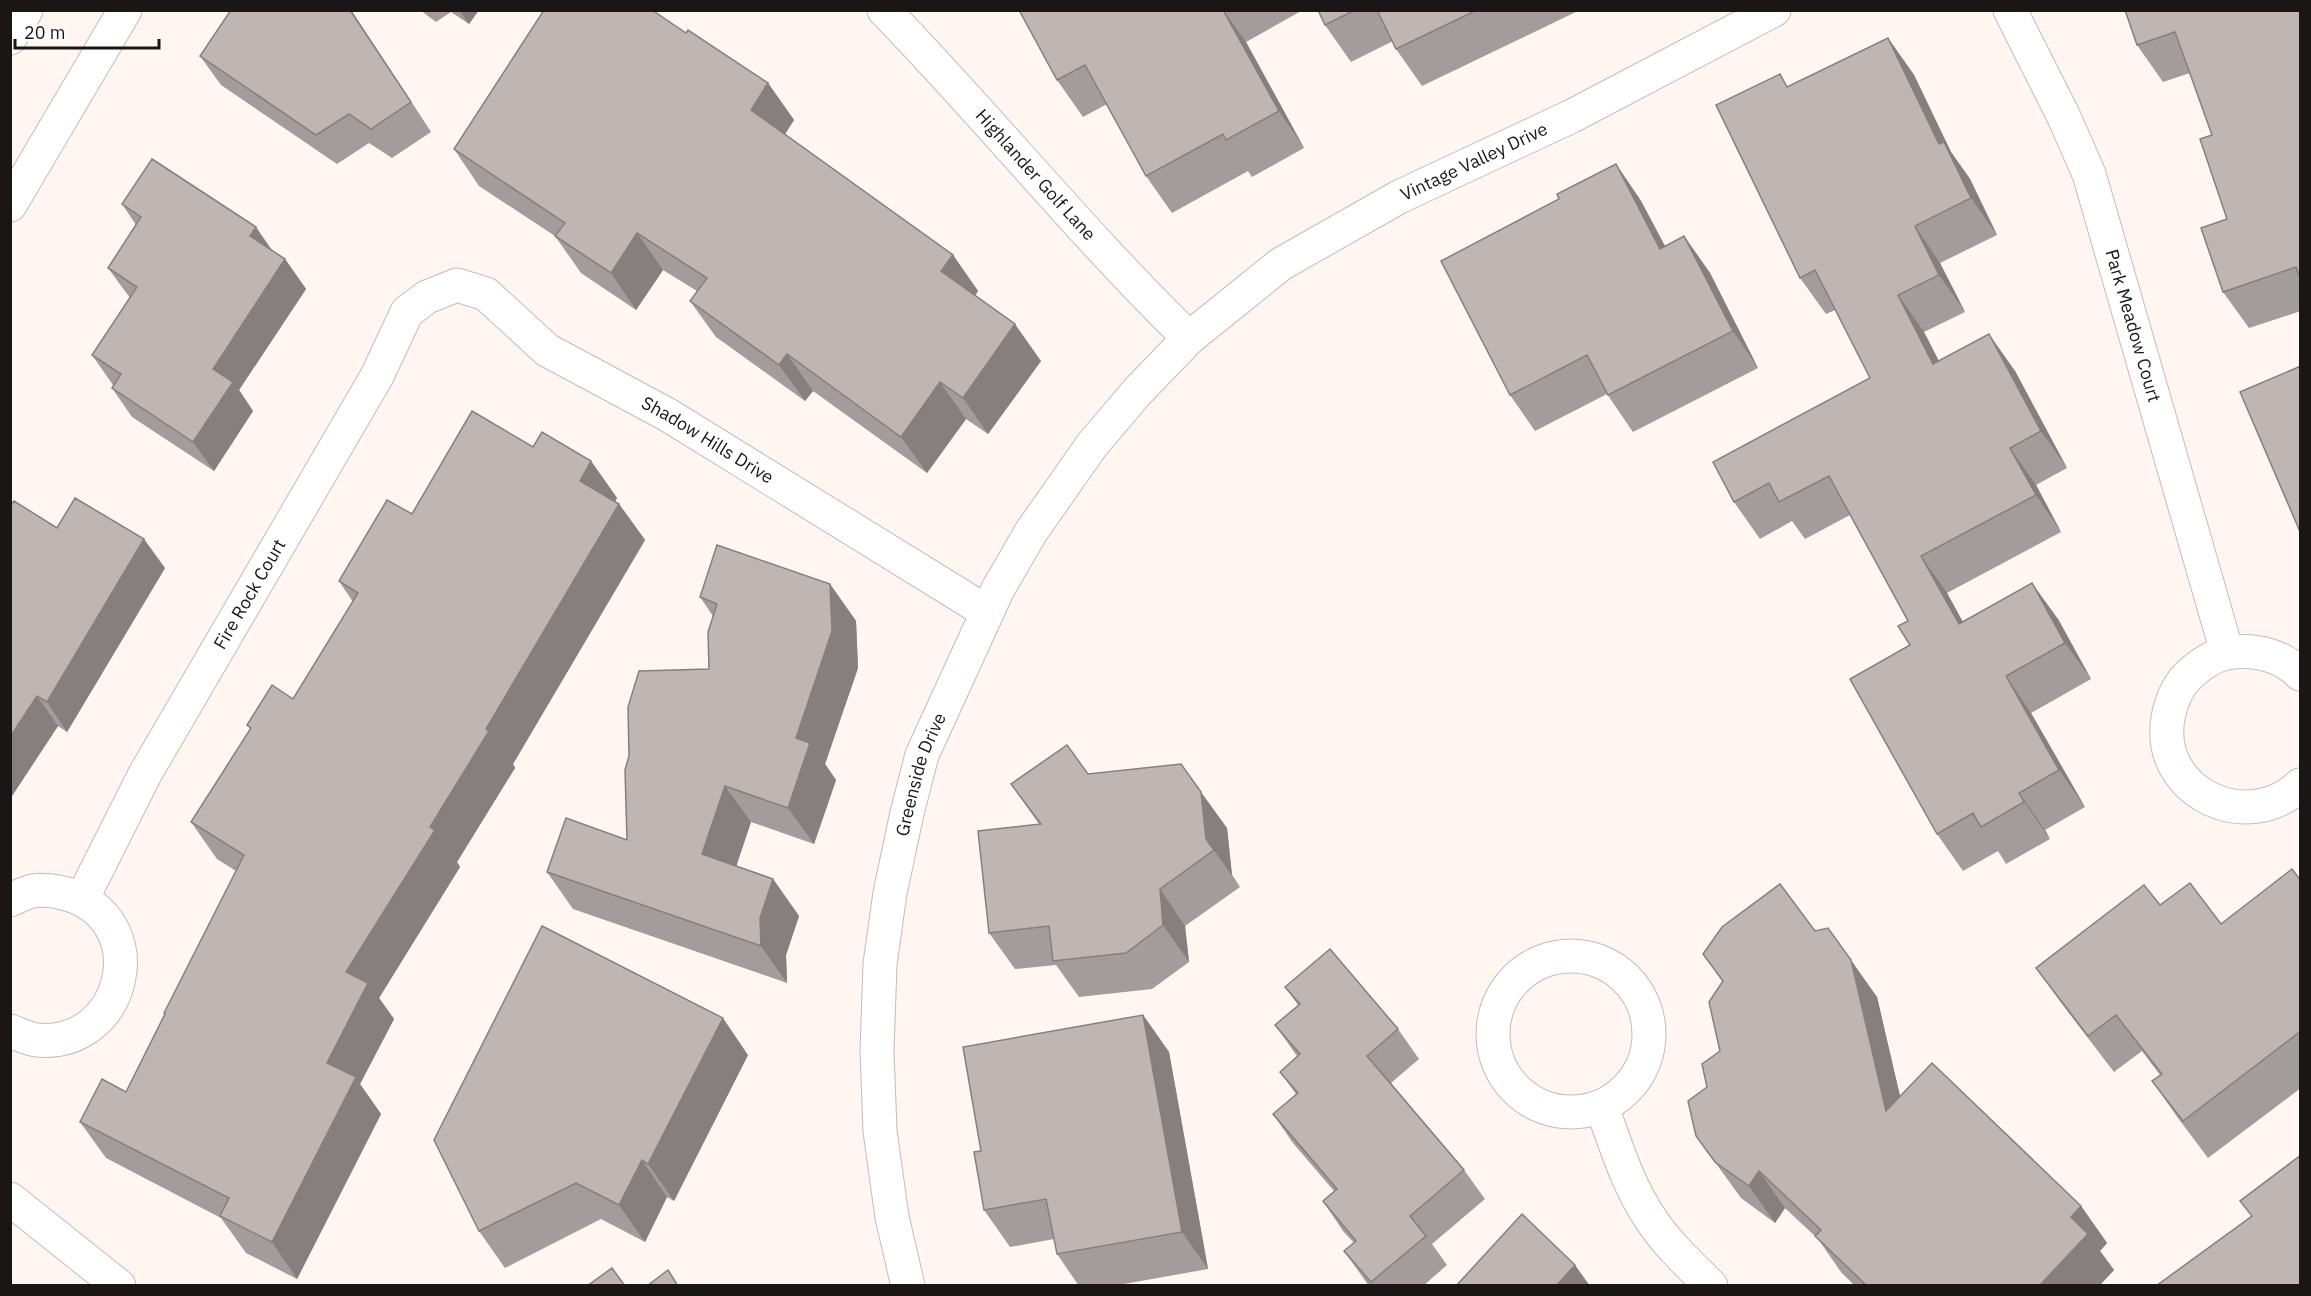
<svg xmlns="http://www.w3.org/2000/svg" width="2311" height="1296" font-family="'IBM Plex Sans',sans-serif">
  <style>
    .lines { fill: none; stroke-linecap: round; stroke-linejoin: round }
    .minor-casing { stroke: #c5bcb7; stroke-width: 35 }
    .minor { stroke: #fff; stroke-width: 33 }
    .wall { fill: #a49c9a }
    .shaded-wall { fill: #867f7d }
    .building { fill: #bfb5b3; stroke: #867f7d; stroke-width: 1.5 }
    .labels { text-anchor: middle; stroke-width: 5; stroke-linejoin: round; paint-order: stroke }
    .street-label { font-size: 18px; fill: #191615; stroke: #fff }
  </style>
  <rect width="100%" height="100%" fill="#fff6f1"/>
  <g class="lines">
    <defs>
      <g id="minor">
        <path id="s1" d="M 884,10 C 988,117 1082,234 1189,338"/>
        <path id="s2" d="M 2010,10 L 2064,117 L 2089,174 L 2227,652"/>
        <polyline points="10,38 26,10"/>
        <polyline points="10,205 125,10"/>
        <path d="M 2300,674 C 2283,656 2258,650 2234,652 C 2217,653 2202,663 2190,674 C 2177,686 2171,701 2168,718 C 2155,792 2247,836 2300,785"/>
        <path id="s3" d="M 82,899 L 145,774 L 377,376 L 407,312 L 427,297 L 457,285 L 486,294 L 547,350 L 668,415 L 987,612"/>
        <path d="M 10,900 C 17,897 25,893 32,891 C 46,889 59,891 73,896 C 154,926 124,1048 37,1040 C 28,1039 19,1034 10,1031"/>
        <circle cx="1571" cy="1034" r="78"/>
        <path d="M 1602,1107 C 1616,1146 1628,1186 1652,1221 C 1668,1245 1690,1265 1711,1286"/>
        <polyline points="10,1199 119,1286"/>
        <path id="s4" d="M 908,1286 L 892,1217 L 880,1131 L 877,1051 L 880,964 L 890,893 L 907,813 L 922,755 L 998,589 L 1031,532 L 1092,445 L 1137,392 L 1189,338 L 1281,264 L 1399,197 L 1572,116 L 1774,10"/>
      </g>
    </defs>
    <use href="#minor" class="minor-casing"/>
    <use href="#minor" class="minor"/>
  </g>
  <g class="wall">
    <polygon points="231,10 351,10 431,132 392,158 369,143 337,164 221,85 200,56"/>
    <polygon points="420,10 479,10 469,24 451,12 436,22"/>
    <polygon points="1019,10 1303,10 1246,42 1304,148 1252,177 1248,171 1172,213 1146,176 1107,104 1083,117 1057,80"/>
    <polygon points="1318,10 1580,10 1422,86 1396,49 1393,41 1351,62 1325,25"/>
    <polygon points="2125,10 2301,10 2301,311 2249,328 2223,292 2227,219 2212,135 2190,73 2163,82 2137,45"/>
    <polygon points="686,33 768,83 794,120 785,134 953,255 978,291 975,296 1041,361 988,434 966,419 927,473 813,391 805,401 716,337 690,301 697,291 663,270 636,310 581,273 555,236 479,186 454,149"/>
    <polygon points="1888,38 1914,75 1951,152 1970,179 1997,235 1940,263 1965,312 1924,332 1939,361 2015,371 2067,468 2036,485 2061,532 1947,593 1963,622 2058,619 2091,679 2031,713 2085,807 2045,830 2050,839 2006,864 1998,851 1963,871 1937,834 1910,645 1908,621 1850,515 1805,539 1792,521 1760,539 1734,502 1870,378 1835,310 1826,314 1800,278 1789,86"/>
    <polygon points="1616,164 1641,201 1665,246 1684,236 1710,273 1758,368 1633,432 1607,394 1535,431 1510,395 1559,199"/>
    <polygon points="122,204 273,251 285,259 306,289 239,390 253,411 214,471 132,417 112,388 113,385 92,355 130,298 108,268 136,225"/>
    <polygon points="533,447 591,461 617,498 615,501 619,504 645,540 513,764 515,768 457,862 460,867 379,998 394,1019 360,1084 381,1114 297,1279 246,1253 221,1218 106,1158 80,1122 126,1092 165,1015 164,1013 236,871 217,859 191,822 250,729 247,725 293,699 353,602 339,581 412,514"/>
    <polygon points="57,528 165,568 67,732 58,726 10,799"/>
    <polygon points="830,584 856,621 858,668 825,764 836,780 814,844 751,822 736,866 773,879 799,916 786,955 787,983 573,909 547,872 627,840 629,756 709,669 713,616 700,597"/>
    <polygon points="1088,774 1227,828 1232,875 1240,887 1185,926 1189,962 1152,989 1079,997 1056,965 1015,969 989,933 1039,824 1011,784"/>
    <polygon points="2301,881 2301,1088 2208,1158 2178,1118 2152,1081 2160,1075 2142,1051 2114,1072 2062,1004 2036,968 2160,905 2221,924"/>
    <polygon points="1815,931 1877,997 1900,1096 2081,1206 2107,1243 2100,1251 2114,1270 2099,1286 1855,1286 1841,1272 1818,1239 1785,1208 1775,1223 1741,1198 1696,1136 1707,1087 1720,1051 1723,982 1703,954"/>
    <polygon points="1285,987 1398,1029 1419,1059 1391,1083 1464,1170 1485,1199 1432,1244 1447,1265 1423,1286 1369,1286 1344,1251 1354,1243 1343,1231 1323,1201 1334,1191 1293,1143 1273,1114 1296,1094 1280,1072 1297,1056 1275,1025 1298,1005"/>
    <polygon points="1143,1015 1169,1052 1208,1269 1113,1286 1079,1286 1057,1254 1054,1239 1010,1247 984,1210 981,1151"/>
    <polygon points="748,1055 674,1201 667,1197 645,1242 601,1219 505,1268 479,1231"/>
  </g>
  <g class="shaded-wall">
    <polygon points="350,10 351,10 431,132 411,102"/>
    <polygon points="459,10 479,10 469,24"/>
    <polygon points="1223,10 1246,42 1304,148 1279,111"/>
    <polygon points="1888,38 1914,75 1951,152 1970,179 1997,235 1971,198 1939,144"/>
    <polygon points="768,83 794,120 777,147 751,110"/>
    <polygon points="1616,164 1641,201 1686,286 1660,249"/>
    <polygon points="1915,226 1940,263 1965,312 1939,275"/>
    <polygon points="256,227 276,256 250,236"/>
    <polygon points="637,233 663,270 636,310 611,273"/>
    <polygon points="1684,236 1710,273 1758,368 1733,331"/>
    <polygon points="953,255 978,291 967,307 941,271"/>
    <polygon points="285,259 306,289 239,390 253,411 214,471 193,442 213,369"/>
    <polygon points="1898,295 1924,332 1959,401 1933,364"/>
    <polygon points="1015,324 1041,361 988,434 963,398"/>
    <polygon points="1989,334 2015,371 2067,468 2041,431"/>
    <polygon points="787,354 813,391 805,401 779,365"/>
    <polygon points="940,382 966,419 927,473 901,437"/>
    <polygon points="2010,448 2036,485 2061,532 2036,495"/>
    <polygon points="591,461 617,498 606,518 580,481"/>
    <polygon points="619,504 645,540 513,764 515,768 457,862 460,867 379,998 394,1019 360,1084 381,1114 297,1279 272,1242 327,1063 346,972 486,729"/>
    <polygon points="144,539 165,568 67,732 47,702"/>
    <polygon points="1921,556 1947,593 1984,661 1959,624"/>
    <polygon points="2032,583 2058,619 2091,679 2065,643"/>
    <polygon points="830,584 856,621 858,668 825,764 836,780 814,844 788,808 796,738"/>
    <polygon points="2006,676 2031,713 2085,807 2059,770"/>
    <polygon points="37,696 58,726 10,799 10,737"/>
    <polygon points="725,786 751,822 728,891 702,854"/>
    <polygon points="1201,792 1227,828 1232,875 1240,887 1206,839"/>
    <polygon points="2019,793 2045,830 2050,839 2024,802"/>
    <polygon points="773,879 799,916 786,955 787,983 761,946 760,918"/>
    <polygon points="1160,889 1185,926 1189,962 1163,925"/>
    <polygon points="1851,960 1877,997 1912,1148 1886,1111"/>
    <polygon points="1143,1015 1169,1052 1208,1269 1182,1232"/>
    <polygon points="723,1018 748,1055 674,1201 648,1164"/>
    <polygon points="642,1160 667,1197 645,1242 619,1205"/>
    <polygon points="1759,1171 1785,1208 1775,1223 1749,1186"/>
    <polygon points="2081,1206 2107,1243 2100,1251 2114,1270 2099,1286 2039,1286 2071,1217"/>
    <polygon points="1575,1265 1590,1286 1556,1286"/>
  </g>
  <g class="building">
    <polygon points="231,10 350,10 411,102 371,129 349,114 316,135 200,56"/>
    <polygon points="544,10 652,10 686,33 688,30 768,83 751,110 953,255 941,271 1015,324 963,398 940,382 901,437 787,354 779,365 690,301 707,278 637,233 611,273 555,236 565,223 454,149"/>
    <polygon points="1019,10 1223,10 1279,111 1226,140 1223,134 1146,176 1085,65 1057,80"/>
    <polygon points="1318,10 1355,10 1325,25"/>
    <polygon points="1377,10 1477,10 1396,49"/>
    <polygon points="2125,10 2301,10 2301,281 2296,267 2223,292 2201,228 2227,219 2200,139 2212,135 2175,32 2137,45"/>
    <polygon points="1888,38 1939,144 1944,142 1971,198 1915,226 1939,275 1898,295 1933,364 1989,334 2041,431 2010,448 2036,495 1921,556 1959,624 2032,583 2065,643 2006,676 2059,770 2019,793 2024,802 1981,827 1973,813 1937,834 1850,679 1910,645 1898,626 1908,621 1829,476 1779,502 1769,483 1734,502 1713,462 1870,378 1815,270 1800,278 1716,105 1780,74 1787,87"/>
    <polygon points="152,159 256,227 250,236 285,259 213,369 233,382 193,442 112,388 121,374 92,355 137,287 108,268 141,217 122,204"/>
    <polygon points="1616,164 1660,249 1684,236 1733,331 1608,395 1587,355 1510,395 1441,261 1559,199 1557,194"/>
    <polygon points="2301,366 2301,534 2240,392"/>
    <polygon points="472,411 533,447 542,432 591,461 580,481 619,504 486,729 489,731 430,827 435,830 346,972 368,983 327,1063 356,1077 272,1242 220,1216 229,1198 80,1122 102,1079 126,1092 165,1014 164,1013 244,855 191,822 251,728 247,725 272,685 293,699 358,593 339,581 387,500 412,514"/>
    <polygon points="75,498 144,539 47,702 37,696 10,737 10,506 14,501 57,528"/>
    <polygon points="717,545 830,584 832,631 796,738 810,743 788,808 725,786 702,854 773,879 760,918 761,946 547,872 566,818 627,840 625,770 629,756 628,707 639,671 709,669 708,632 717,604 700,597"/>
    <polygon points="1067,745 1088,774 1181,764 1201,792 1206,839 1214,850 1160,889 1163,925 1126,953 1053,961 1049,926 989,933 978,831 1041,824 1011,784"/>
    <polygon points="2292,869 2301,881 2301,1031 2183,1121 2152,1081 2162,1074 2116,1015 2088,1036 2036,968 2144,885 2160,905 2190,883 2221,924"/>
    <polygon points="1780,884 1815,931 1828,928 1851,960 1886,1111 1932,1063 2081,1206 2071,1217 2088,1234 2039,1286 1867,1286 1815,1236 1821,1230 1759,1171 1749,1186 1715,1162 1696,1136 1688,1101 1707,1087 1702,1064 1720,1051 1709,1002 1723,981 1703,954 1722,927"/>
    <polygon points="542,926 723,1018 648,1164 642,1160 619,1205 576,1183 479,1231 434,1140"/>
    <polygon points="1330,949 1398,1029 1367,1056 1464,1170 1410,1216 1426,1236 1371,1282 1344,1251 1356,1241 1323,1201 1337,1189 1273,1114 1298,1093 1280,1072 1300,1054 1275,1025 1300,1004 1285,987"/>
    <polygon points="1143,1015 1182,1232 1057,1254 1046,1199 984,1210 974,1152 981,1151 963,1047"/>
    <polygon points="2301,1155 2301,1286 2156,1286 2252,1216 2240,1201"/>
    <polygon points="1522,1214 1575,1265 1556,1286 1456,1286"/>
    <polygon points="612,1268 625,1286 587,1286"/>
    <polygon points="668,1270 678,1286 647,1286"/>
  </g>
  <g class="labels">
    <g class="street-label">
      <text dy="6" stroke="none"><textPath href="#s4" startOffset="1374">Vintage Valley Drive</textPath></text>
      <text dy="6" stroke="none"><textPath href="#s1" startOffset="224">Highlander Golf Lane</textPath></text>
      <text dy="6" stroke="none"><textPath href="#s2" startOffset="340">Park Meadow Court</textPath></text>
      <text dy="6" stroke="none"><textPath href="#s3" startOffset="1026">Shadow Hills Drive</textPath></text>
      <text dy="6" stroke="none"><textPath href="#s3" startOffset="348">Fire Rock Court</textPath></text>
      <text dy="6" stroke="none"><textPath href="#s4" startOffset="519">Greenside Drive</textPath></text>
    </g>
  </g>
  <rect width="2311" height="1296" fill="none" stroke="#191615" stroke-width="24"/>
  <path d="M15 39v9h144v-9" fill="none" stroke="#191615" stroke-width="3"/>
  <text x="24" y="39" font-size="18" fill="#191615" stroke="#ffffff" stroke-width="4.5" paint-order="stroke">20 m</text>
</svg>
